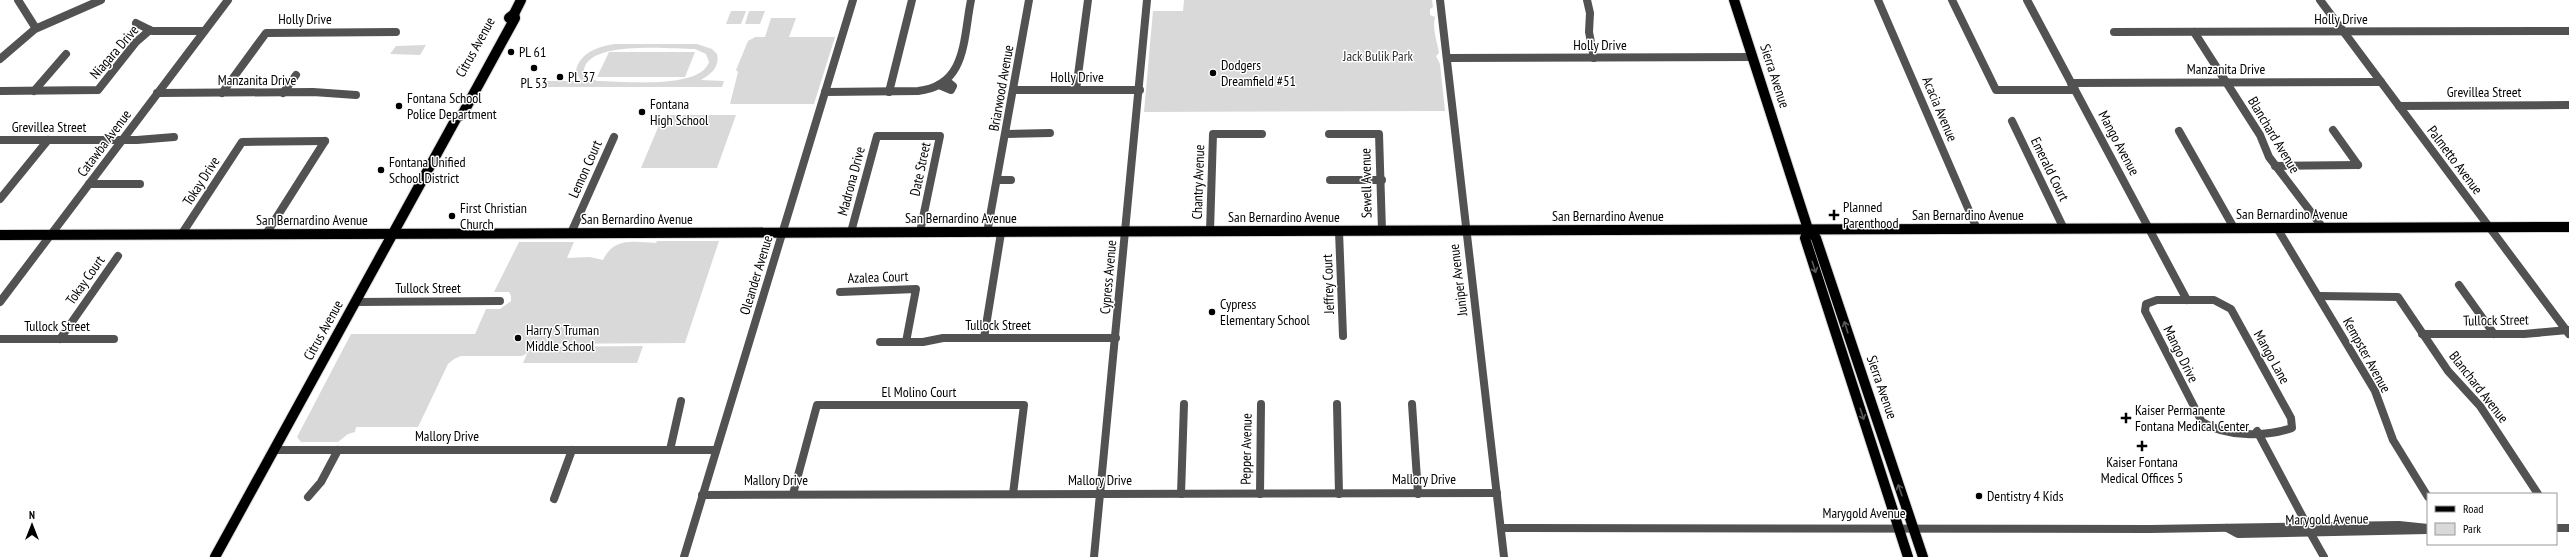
<svg xmlns="http://www.w3.org/2000/svg" width="2569" height="557" font-family="'PT Sans Narrow',sans-serif">
  <style>
    .green { fill: #d9d9d9; fill-rule: evenodd }
    .lines { fill: none; stroke-linecap: round; stroke-linejoin: round }
    .major-casing { stroke: #dbdbdb; stroke-width: 12 }
    .minor { stroke: #525252; stroke-width: 8 }
    .major { stroke: #000; stroke-width: 10 }
    .oneway { stroke: #595959 }
    .poi-dot { fill: #000; stroke: #fff; stroke-width: 1.5 }
    .labels { text-anchor: middle; stroke-width: 3; stroke-linejoin: round; paint-order: stroke }
    .street-label { font-size: 14px; fill: #000; stroke: #fff }
    .poi-label { font-size: 14px; fill: #000; stroke: #fff; text-anchor: start }
    .park-label { font-size: 14px; fill: #303030; stroke: #fff }
  </style>
  <rect width="100%" height="100%" fill="#fff"/>
  <g class="green">
    <path d="M 1184,0 L 1432,0 L 1433,7 L 1430,9 L 1430,15 L 1435,17 C 1432,29 1437,41 1439,53 L 1436,56 L 1440,64 L 1445,111 L 1144,112 L 1153,11 L 1183,11 Z"/>
    <polygon points="731,11 746,11 741,24 726,24"/>
    <polygon points="749,11 765,11 760,24 745,24"/>
    <polygon points="771,18 796,18 789,37 835,37 814,104 730,104 738,72 736,70 748,41 755,37 767,37 765,37"/>
    <path d="M 615,44 L 697,44 L 712,49 L 717,54 C 720,67 711,74 701,80 L 724,81 L 722,87 L 540,87 L 543,81 L 581,81 L 576,71 C 579,53 599,46 615,44 ZM 695,49 L 706,54 L 709,62 C 700,90 622,81 597,81 L 586,76 L 584,70 C 588,40 671,49 695,49 Z"/>
    <polygon points="426,45 420,55 390,54 396,46"/>
    <polygon points="609,52 695,52 685,77 597,77"/>
    <polygon points="667,115 736,115 717,168 641,168 662,118"/>
    <path d="M 657,241 L 719,241 L 685,343 L 531,344 L 526,354 L 522,356 L 461,356 L 454,359 L 448,364 L 418,427 L 356,427 L 355,432 L 348,434 L 338,442 L 301,442 L 297,437 L 351,334 L 475,334 L 486,309 L 500,309 L 511,301 L 511,296 L 509,292 L 494,292 L 519,242 L 574,242 L 567,258 L 590,257 L 603,260 C 614,237 633,242 656,243 Z"/>
    <polygon points="643,346 637,363 523,363 530,347"/>
  </g>
  <g class="lines">
    <defs>
      <g id="major">
        <polyline points="1734,0 1808,229 1816,238 1923,557"/>
        <polyline points="509,18 514,14 521,0"/>
        <polyline points="1808,229 1805,238 1908,557"/>
        <polyline points="0,235 2569,227"/>
        <polyline points="215,557 457,117 462,115 515,18 514,14"/>
      </g>
    </defs>
    <use href="#major" class="major-casing"/>
    <g class="minor">
      <polyline points="18,0 35,27"/>
      <polyline points="1440,0 1504,557"/>
      <polyline points="1587,0 1590,13 1589,32 1594,58"/>
      <polyline points="1878,0 1977,229"/>
      <polyline points="1952,0 1996,90 2075,90"/>
      <polyline points="2027,0 2187,300"/>
      <polyline points="2320,0 2569,334"/>
      <polyline points="136,23 152,31 204,31"/>
      <polyline points="2114,32 2569,31"/>
      <polyline points="2194,32 2260,135 2269,157 2323,228"/>
      <polyline points="1447,58 1753,57"/>
      <polyline points="0,59 35,29 101,0"/>
      <polyline points="2071,83 2381,82"/>
      <polyline points="939,85 951,90 953,86 947,81"/>
      <polyline points="1014,90 1140,90"/>
      <polyline points="1076,90 1088,0"/>
      <polyline points="0,91 98,90 136,42 150,30"/>
      <polyline points="34,91 66,54"/>
      <path d="M 825,92 L 918,91 C 967,86 963,39 971,0"/>
      <polyline points="889,92 912,0"/>
      <polyline points="157,93 313,92 356,95"/>
      <polyline points="222,93 266,33 396,32"/>
      <polyline points="283,93 296,75"/>
      <polyline points="2399,106 2569,105"/>
      <polyline points="2012,121 2064,229"/>
      <polyline points="2333,130 2358,165"/>
      <polyline points="2179,131 2234,228"/>
      <polyline points="1006,134 1050,133"/>
      <polyline points="1329,134 1379,134 1382,231"/>
      <polyline points="0,140 137,140 174,137"/>
      <polyline points="2275,166 2358,165"/>
      <polyline points="998,180 1011,180"/>
      <polyline points="1330,180 1382,180"/>
      <polyline points="89,184 140,184"/>
      <polyline points="0,199 48,140"/>
      <polyline points="2277,228 2375,391 2393,440 2428,497"/>
      <polyline points="1210,231 1213,134 1262,134"/>
      <polyline points="1339,231 1343,336"/>
      <polyline points="851,232 877,136 940,136 920,232"/>
      <polyline points="571,233 614,137"/>
      <polyline points="987,233 1029,0"/>
      <polyline points="266,234 325,141"/>
      <polyline points="181,235 242,142 325,141"/>
      <polyline points="2459,285 2494,334"/>
      <polyline points="840,292 916,289 906,342"/>
      <polyline points="2319,296 2398,297 2448,371 2480,406 2538,494"/>
      <path d="M 2157,300 L 2214,300 L 2231,309 L 2291,418 L 2292,428 C 2266,437 2226,437 2202,422 L 2145,311 L 2146,304 Z"/>
      <polyline points="0,302 228,0"/>
      <polyline points="356,302 500,301"/>
      <polyline points="2422,334 2524,334 2568,330"/>
      <polyline points="984,338 1001,233"/>
      <polyline points="0,339 114,339"/>
      <polyline points="60,339 118,256"/>
      <polyline points="880,342 923,342 943,338 1116,338"/>
      <polyline points="1337,404 1339,494"/>
      <polyline points="1412,404 1418,494"/>
      <polyline points="2257,431 2307,525"/>
      <polyline points="274,450 716,450"/>
      <polyline points="670,450 681,401"/>
      <polyline points="793,494 817,405 1024,405 1013,494"/>
      <polyline points="1181,494 1184,404"/>
      <polyline points="1260,494 1261,404"/>
      <polyline points="702,495 1497,493"/>
      <polyline points="308,497 321,482 338,450"/>
      <polyline points="554,499 572,450"/>
      <polyline points="1501,528 2150,529 2399,525 2428,528"/>
      <polyline points="2227,528 2238,534 2428,530"/>
      <polyline points="2556,528 2569,528"/>
      <polyline points="2311,534 2324,557"/>
      <polyline points="684,557 853,0"/>
      <polyline points="1094,557 1147,0"/>
    </g>
    <use href="#major" class="major"/>
  </g>
  <defs><path id="oneway-shaft" d="M-6 0H5M1.5-3L5.5 0L1.5 3" fill="none" stroke-width="1.6" stroke-linecap="round" stroke-linejoin="round"/></defs>
  <g class="oneway">
    <use href="#oneway-shaft" transform="translate(1814 267) rotate(72)"/>
    <use href="#oneway-shaft" transform="translate(1846 327) rotate(-108)"/>
    <use href="#oneway-shaft" transform="translate(1862 414) rotate(72)"/>
    <use href="#oneway-shaft" transform="translate(1900 490) rotate(-109)"/>
  </g>
  <g class="poi-dot">
    <circle cx="511" cy="52" r="4"/>
    <circle cx="534" cy="68" r="4"/>
    <circle cx="1213" cy="73" r="4"/>
    <circle cx="560" cy="77" r="4"/>
    <circle cx="399" cy="106" r="4"/>
    <circle cx="642" cy="112" r="4"/>
    <circle cx="381" cy="170" r="4"/>
    <path d="M1832 209h4v4h4v4h-4v4h-4v-4h-4v-4h4z"/>
    <circle cx="452" cy="216" r="4"/>
    <circle cx="1212" cy="312" r="4"/>
    <circle cx="518" cy="338" r="4"/>
    <path d="M2124 412h4v4h4v4h-4v4h-4v-4h-4v-4h4z"/>
    <path d="M2140 440h4v4h4v4h-4v4h-4v-4h-4v-4h4z"/>
    <circle cx="1979" cy="496" r="4"/>
  </g>
  <g class="labels">
    <g class="street-label">
      <text x="305" y="24">Holly Drive</text>
      <text x="2341" y="24">Holly Drive</text>
      <text x="1600" y="50">Holly Drive</text>
      <text transform="translate(475 47) rotate(-61)" y="5">Citrus Avenue</text>
      <text transform="translate(114 52) rotate(-49)" y="5">Niagara Drive</text>
      <text x="2226" y="74">Manzanita Drive</text>
      <text transform="translate(1775 76) rotate(72)" y="5">Sierra Avenue</text>
      <text x="1077" y="82">Holly Drive</text>
      <text x="257" y="85">Manzanita Drive</text>
      <text transform="translate(1001 88) rotate(-80)" y="5">Briarwood Avenue</text>
      <text x="2484" y="97">Grevillea Street</text>
      <text transform="translate(1940 109) rotate(67)" y="5">Acacia Avenue</text>
      <text x="49" y="132">Grevillea Street</text>
      <text transform="translate(2274 135) rotate(59)" y="5">Blanchard Avenue</text>
      <text transform="translate(104 143) rotate(-53)" y="5">Catawba Avenue</text>
      <text transform="translate(2119 143) rotate(62)" y="5">Mango Avenue</text>
      <text transform="translate(2455 160) rotate(53)" y="5">Palmetto Avenue</text>
      <text transform="translate(585 169) rotate(-66)" y="5">Lemon Court</text>
      <text transform="translate(920 169) rotate(-78)" y="5">Date Street</text>
      <text transform="translate(2050 169) rotate(64)" y="5">Emerald Court</text>
      <text transform="translate(201 181) rotate(-57)" y="5">Tokay Drive</text>
      <text transform="translate(851 181) rotate(-75)" y="5">Madrona Drive</text>
      <text transform="translate(1198 182) rotate(-88)" y="5">Chantry Avenue</text>
      <text transform="translate(1366 183) rotate(-91)" y="5">Sewell Avenue</text>
      <text x="2292" y="219">San Bernardino Avenue</text>
      <text x="1968" y="220">San Bernardino Avenue</text>
      <text x="1608" y="221">San Bernardino Avenue</text>
      <text x="1284" y="222">San Bernardino Avenue</text>
      <text x="961" y="223">San Bernardino Avenue</text>
      <text x="637" y="224">San Bernardino Avenue</text>
      <text x="312" y="225">San Bernardino Avenue</text>
      <text transform="translate(756 275) rotate(-73)" y="5">Oleander Avenue</text>
      <text transform="translate(878 277) rotate(-2)" y="5">Azalea Court</text>
      <text transform="translate(1108 277) rotate(-85)" y="5">Cypress Avenue</text>
      <text transform="translate(85 280) rotate(-55)" y="5">Tokay Court</text>
      <text transform="translate(1458 280) rotate(-97)" y="5">Juniper Avenue</text>
      <text transform="translate(1328 284) rotate(-92)" y="5">Jeffrey Court</text>
      <text x="428" y="293">Tullock Street</text>
      <text transform="translate(2496 320) rotate(-1)" y="5">Tullock Street</text>
      <text x="998" y="330">Tullock Street</text>
      <text x="57" y="331">Tullock Street</text>
      <text transform="translate(323 330) rotate(-61)" y="5">Citrus Avenue</text>
      <text transform="translate(2181 354) rotate(64)" y="5">Mango Drive</text>
      <text transform="translate(2367 355) rotate(61)" y="5">Kempster Avenue</text>
      <text transform="translate(2272 357) rotate(61)" y="5">Mango Lane</text>
      <text transform="translate(1882 387) rotate(71)" y="5">Sierra Avenue</text>
      <text transform="translate(2479 387) rotate(52)" y="5">Blanchard Avenue</text>
      <text x="919" y="397">El Molino Court</text>
      <text x="447" y="441">Mallory Drive</text>
      <text transform="translate(1246 449) rotate(-89)" y="5">Pepper Avenue</text>
      <text x="1424" y="484">Mallory Drive</text>
      <text x="776" y="485">Mallory Drive</text>
      <text x="1100" y="485">Mallory Drive</text>
      <text x="1864" y="518">Marygold Avenue</text>
      <text transform="translate(2327 519) rotate(-1)" y="5">Marygold Avenue</text>
    </g>
    <g class="poi-label">
      <text x="519" y="57">PL 61</text>
      <text x="1221" y="70">Dodgers<tspan x="1221" dy="16">Dreamfield #51</tspan></text>
      <text x="568" y="82">PL 37</text>
      <text x="534" y="88" text-anchor="middle">PL 53</text>
      <text x="407" y="103">Fontana School<tspan x="407" dy="16">Police Department</tspan></text>
      <text x="650" y="109">Fontana<tspan x="650" dy="16">High School</tspan></text>
      <text x="389" y="167">Fontana Unified<tspan x="389" dy="16">School District</tspan></text>
      <text x="1843" y="212">Planned<tspan x="1843" dy="16">Parenthood</tspan></text>
      <text x="460" y="213">First Christian<tspan x="460" dy="16">Church</tspan></text>
      <text x="1220" y="309">Cypress<tspan x="1220" dy="16">Elementary School</tspan></text>
      <text x="526" y="335">Harry S Truman<tspan x="526" dy="16">Middle School</tspan></text>
      <text x="2135" y="415">Kaiser Permanente<tspan x="2135" dy="16">Fontana Medical Center</tspan></text>
      <text x="2142" y="467" text-anchor="middle">Kaiser Fontana<tspan x="2142" dy="16">Medical Offices 5</tspan></text>
      <text x="1987" y="501">Dentistry 4 Kids</text>
    </g>
    <g class="park-label">
      <text x="1378" y="61">Jack Bulik Park</text>
    </g>
  </g>
  <rect x="2427" y="493" width="130" height="52" fill="#ffffff" stroke="#999999"/>
  <rect x="2435" y="506" width="20" height="6" fill="#000000" stroke="#999999"/>
  <text x="2463" y="513" font-size="12" fill="#000000">Road</text>
  <rect x="2435" y="523" width="20" height="12" fill="#d9d9d9" stroke="#999999"/>
  <text x="2463" y="533" font-size="12" fill="#000000">Park</text>
  <g transform="translate(32 525)" stroke="#ffffff" stroke-width="3" paint-order="stroke">
  <path d="M0-3L7 15L0 10L-7 15Z" fill="#000000"/>
  <text y="-6" font-size="11" font-weight="bold" text-anchor="middle" fill="#000000">N</text>
  </g>
</svg>
